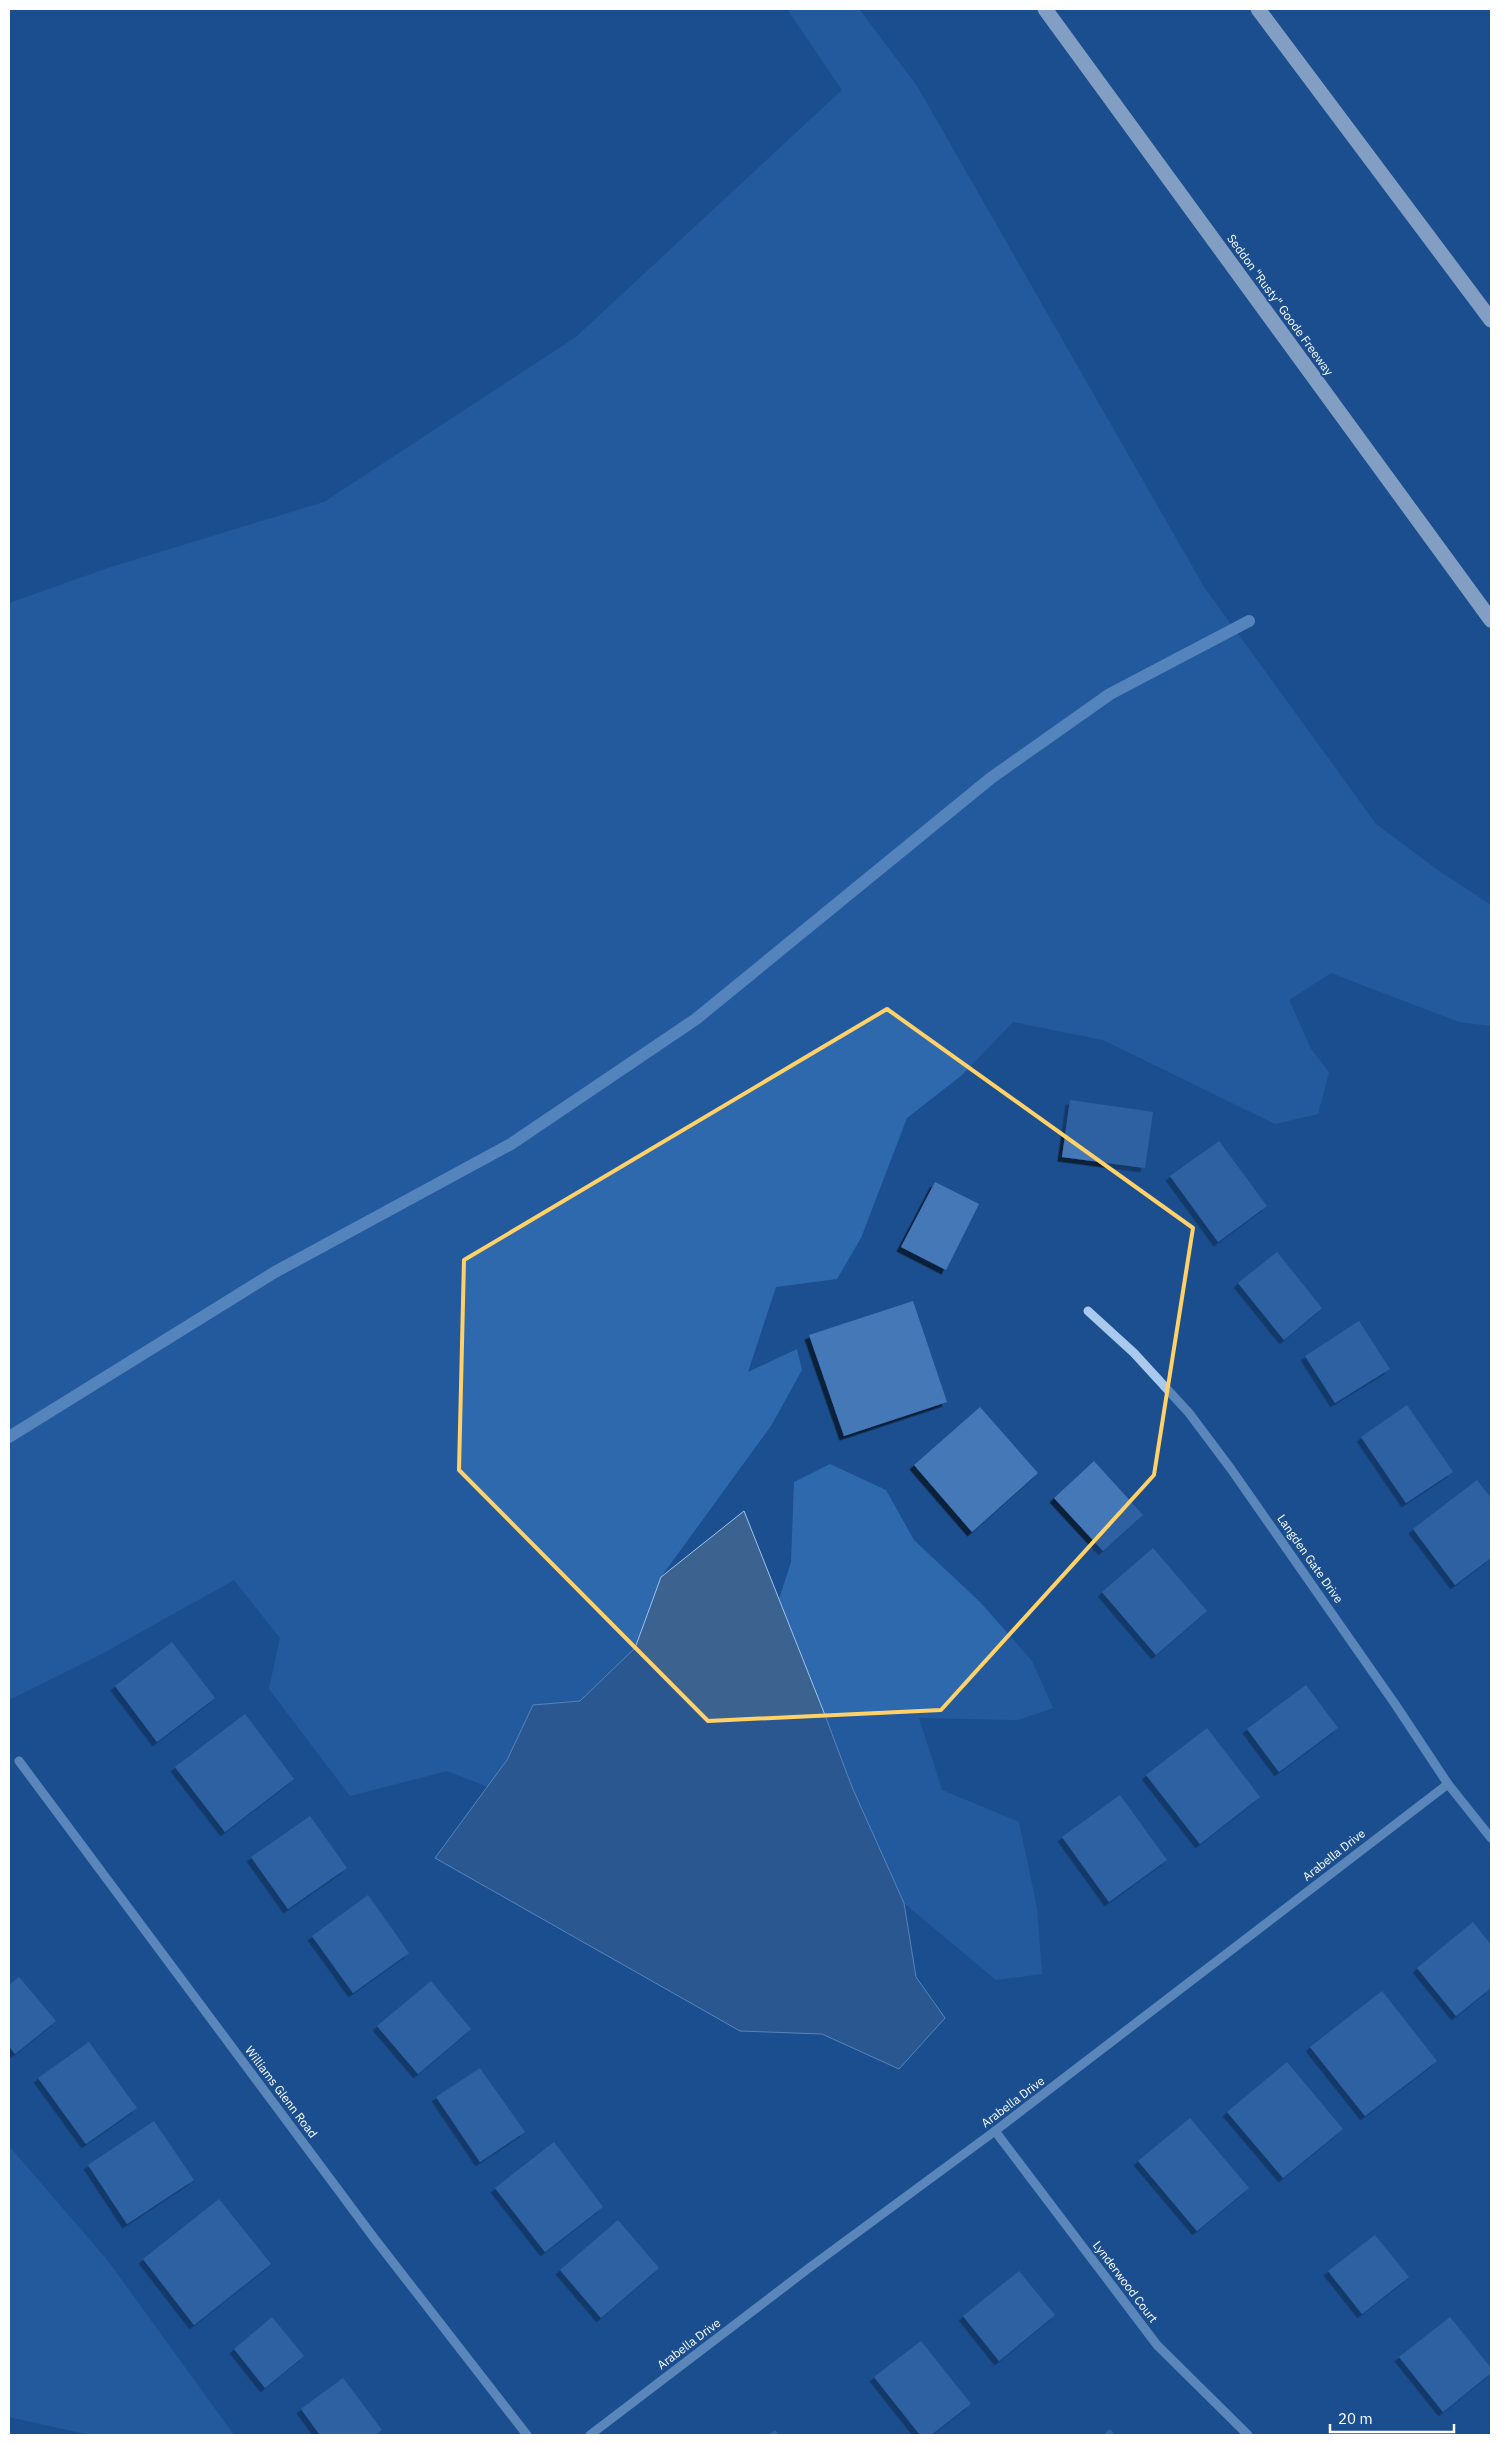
<svg xmlns="http://www.w3.org/2000/svg" width="1500" height="2444" font-family="'IBM Plex Sans',sans-serif">
  <style>
    .green { fill: #2e69ad }
    .water { fill: #3c6290; stroke: #9cc4f0 }
    .lines { fill: none; stroke-linecap: round; stroke-linejoin: round }
    .stream { stroke: #9cc4f0; stroke-width: 12 }
    .building { fill: #4478b7; filter: url(#shadow) }
    .minor { stroke: #a9c9ee; stroke-width: 9 }
    .highway { stroke: #fff; stroke-width: 15 }
    .marked { fill: none; stroke: #ffd166; stroke-width: 4; stroke-linejoin: round }
    .labels { text-anchor: middle; stroke-width: 4; stroke-linejoin: round; paint-order: stroke }
    .street-label { font-size: 12px; fill: #fff; stroke: #1b4f8f }
  </style>
  <defs>
    <filter id="shadow"><feDropShadow dx="-4.5" dy="4.5" stdDeviation="0" flood-color="#0009"/></filter>
  </defs>
  <rect width="100%" height="100%" fill="#1b4f8f"/>
  <g class="green">
    <polygon points="787,9 859,9 917,86 1204,587 1376,824 1439,871 1491,905 1491,1026 1459,1022 1331,973 1289,1000 1311,1049 1329,1072 1318,1114 1275,1124 1103,1040 1013,1022 961,1076 907,1118 861,1238 837,1279 776,1287 748,1372 797,1349 802,1370 771,1426 661,1577 635,1648 580,1701 533,1705 507,1760 488,1787 447,1771 350,1796 269,1689 280,1638 234,1580 96,1657 9,1700 9,603 111,567 324,502 576,337 842,90"/>
    <polygon points="830,1464 886,1490 914,1540 980,1602 1032,1661 1053,1708 1018,1720 919,1718 942,1790 1019,1822 1037,1908 1042,1974 996,1980 904,1903 852,1787 779,1599 791,1562 794,1482"/>
    <polygon points="9,2146 108,2261 234,2435 90,2435 9,2417"/>
  </g>
  <polygon class="water" points="744,1511 823,1710 852,1787 904,1903 916,1977 945,2018 899,2069 822,2034 740,2031 435,1858 507,1760 533,1705 580,1701 635,1648 661,1577"/>
  <g class="lines">
    <polyline class="stream" points="9,1437 275,1272 511,1144 696,1019 991,778 1110,694 1249,621"/>
  </g>
  <g class="building">
    <polygon points="1070,1100 1153,1112 1145,1168 1062,1157"/>
    <polygon points="1219,1141 1267,1206 1218,1242 1170,1176"/>
    <polygon points="935,1182 979,1204 946,1270 901,1247"/>
    <polygon points="1277,1252 1322,1308 1284,1340 1238,1283"/>
    <polygon points="913,1301 947,1402 844,1436 809,1335"/>
    <polygon points="1359,1321 1390,1369 1335,1403 1305,1356"/>
    <polygon points="1407,1405 1453,1472 1406,1503 1361,1437"/>
    <polygon points="980,1407 1038,1473 972,1532 914,1465"/>
    <polygon points="1094,1461 1143,1515 1103,1551 1054,1498"/>
    <polygon points="1477,1480 1491,1498 1491,1558 1455,1585 1413,1529"/>
    <polygon points="1153,1548 1207,1611 1156,1655 1102,1592"/>
    <polygon points="172,1642 215,1698 157,1742 115,1686"/>
    <polygon points="1306,1685 1338,1728 1279,1772 1247,1729"/>
    <polygon points="245,1714 294,1779 225,1832 175,1767"/>
    <polygon points="1207,1728 1260,1797 1200,1844 1146,1775"/>
    <polygon points="1120,1795 1167,1860 1109,1902 1062,1837"/>
    <polygon points="310,1816 347,1868 288,1909 251,1857"/>
    <polygon points="368,1895 409,1953 353,1993 312,1936"/>
    <polygon points="1473,1922 1491,1945 1491,1988 1456,2016 1417,1968"/>
    <polygon points="19,1977 56,2021 15,2054 9,2046 9,1985"/>
    <polygon points="431,1981 471,2029 418,2074 377,2026"/>
    <polygon points="1382,1991 1437,2061 1365,2116 1310,2047"/>
    <polygon points="89,2042 137,2108 86,2144 38,2078"/>
    <polygon points="1287,2062 1343,2129 1283,2178 1227,2112"/>
    <polygon points="480,2068 525,2132 480,2162 436,2097"/>
    <polygon points="1190,2118 1249,2188 1197,2231 1138,2161"/>
    <polygon points="154,2121 194,2180 127,2224 88,2165"/>
    <polygon points="554,2142 603,2207 545,2252 495,2188"/>
    <polygon points="219,2199 271,2264 194,2325 143,2259"/>
    <polygon points="618,2220 659,2268 601,2318 560,2270"/>
    <polygon points="1375,2235 1409,2277 1362,2314 1328,2271"/>
    <polygon points="1019,2271 1055,2315 999,2361 963,2316"/>
    <polygon points="272,2317 304,2356 265,2388 234,2349"/>
    <polygon points="1450,2317 1491,2368 1491,2373 1443,2412 1399,2357"/>
    <polygon points="921,2341 971,2404 931,2435 920,2435 874,2377"/>
    <polygon points="343,2378 382,2430 376,2435 320,2435 301,2409"/>
    <polygon points="1110,2429 1115,2435 1103,2435"/>
    <polygon points="775,2430 779,2435 769,2435"/>
  </g>
  <g class="lines">
    <g class="minor">
      <polyline points="1088,1311 1134,1353 1189,1413 1231,1469 1395,1704 1448,1784 1491,1838"/>
      <polyline points="19,1761 374,2238 527,2435"/>
      <polyline points="995,2131 1157,2345 1248,2435"/>
      <polyline points="590,2435 809,2268 995,2131 1448,1784"/>
    </g>
    <g class="highway">
      <polyline points="1045,9 1491,620"/>
      <polyline points="1258,9 1491,320"/>
    </g>
  </g>
  <path d="M0 0H1500V2444H0ZM 887,1009 L 1193,1228 L 1154,1475 L 941,1710 L 708,1721 L 459,1470 L 464,1260 Z" fill="#1b4f8f" fill-opacity=".55" fill-rule="evenodd"/>
  <path class="marked" d="M 887,1009 L 1193,1228 L 1154,1475 L 941,1710 L 708,1721 L 459,1470 L 464,1260 Z"/>
  <g class="labels">
    <g class="street-label">
      <text transform="translate(1280 305) rotate(54)" y="4">Seddon "Rusty" Goode Freeway</text>
      <text transform="translate(1310 1559) rotate(55)" y="4">Langden Gate Drive</text>
      <text transform="translate(1334 1855) rotate(-38)" y="4">Arabella Drive</text>
      <text transform="translate(281 2092) rotate(53)" y="4">Williams Glenn Road</text>
      <text transform="translate(1013 2102) rotate(-37)" y="4">Arabella Drive</text>
      <text transform="translate(1125 2282) rotate(53)" y="4">Lynderwood Court</text>
      <text transform="translate(689 2344) rotate(-37)" y="4">Arabella Drive</text>
    </g>
  </g>
  <rect width="1500" height="2444" fill="none" stroke="#ffffff" stroke-width="20"/>
  <path d="M1330 2424v8h124v-8" fill="none" stroke="#ffffff" stroke-width="2.5"/>
  <text x="1338" y="2424" font-size="15" fill="#ffffff" stroke="#1b4f8f" stroke-width="4" paint-order="stroke">20 m</text>
</svg>
